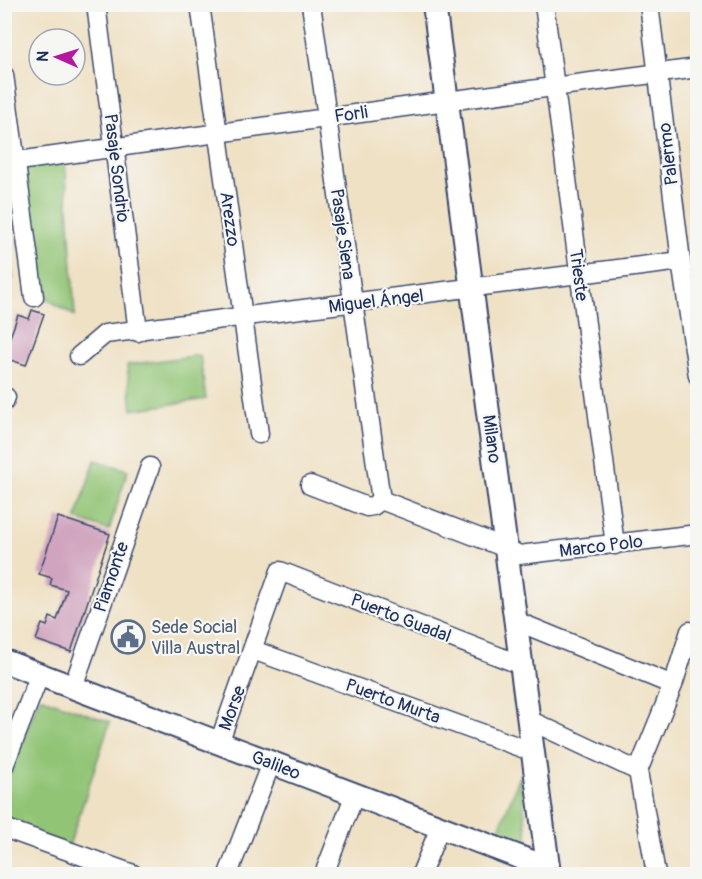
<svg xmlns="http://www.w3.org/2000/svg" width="702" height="879" font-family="Pangolin,sans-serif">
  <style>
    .green { fill: #91c474; stroke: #567a69; stroke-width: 1.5 }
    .building { fill: #d0a4be }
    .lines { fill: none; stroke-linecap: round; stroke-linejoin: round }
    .minor-casing { stroke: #3b4a6d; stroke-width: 21 }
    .tertiary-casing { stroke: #3b4a6d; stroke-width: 26 }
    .minor { stroke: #fff; stroke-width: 18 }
    .tertiary { stroke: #fff; stroke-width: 22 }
    .labels { text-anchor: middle; stroke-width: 4.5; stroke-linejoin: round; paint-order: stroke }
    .street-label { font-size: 18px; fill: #1b2f5e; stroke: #f6f6f2 }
    .service-label { font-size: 18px; fill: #4e5e75; stroke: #f6f6f2; text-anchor: start }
  </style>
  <rect width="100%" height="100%" fill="#f6f6f2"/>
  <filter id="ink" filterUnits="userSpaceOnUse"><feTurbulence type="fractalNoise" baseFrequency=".0167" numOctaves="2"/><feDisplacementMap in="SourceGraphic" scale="12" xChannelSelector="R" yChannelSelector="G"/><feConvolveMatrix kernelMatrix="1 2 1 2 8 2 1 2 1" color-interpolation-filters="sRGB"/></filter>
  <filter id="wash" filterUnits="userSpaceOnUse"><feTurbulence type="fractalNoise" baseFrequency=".008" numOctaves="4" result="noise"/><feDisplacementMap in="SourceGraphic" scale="24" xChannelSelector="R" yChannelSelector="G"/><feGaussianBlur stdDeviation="1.35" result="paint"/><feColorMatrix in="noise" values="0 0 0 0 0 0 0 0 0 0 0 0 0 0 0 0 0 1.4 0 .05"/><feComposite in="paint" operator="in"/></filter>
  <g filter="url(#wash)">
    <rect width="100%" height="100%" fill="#efe1c4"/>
    <g class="green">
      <polygon points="65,159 75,316 39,294 21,166"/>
      <polygon points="4,231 13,279 5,281 4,281"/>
      <polygon points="200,355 206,399 132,410 127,365"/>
      <polygon points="95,460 128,470 109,530 76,519"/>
      <polygon points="40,697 110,722 69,846 5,822 4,788"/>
      <polygon points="520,776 529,850 497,834"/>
    </g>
    <g id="blocks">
      <g class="building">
        <polygon points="32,310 44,314 26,365 4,358 4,354 18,315 29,319"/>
        <polygon points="58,517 110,534 71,652 36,640 42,624 47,626 50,617 57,620 67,590 50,585 52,578 39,574"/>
      </g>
    </g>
  </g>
  <g filter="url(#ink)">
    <use href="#blocks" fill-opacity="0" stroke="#3b4a6d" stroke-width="1.5"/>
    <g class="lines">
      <defs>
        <g id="minor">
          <polyline points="96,4 138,332"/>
          <polyline points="200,4 259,434"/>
          <polyline points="311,4 381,500"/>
          <polyline points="544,4 615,545"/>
          <polyline points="649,4 681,261 698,376"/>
          <polyline points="4,75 34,297"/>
          <polyline points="4,163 447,101 698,68"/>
          <polyline points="79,356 105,334 681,261"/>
          <polyline points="4,402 6,397"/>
          <polyline points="310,485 367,507 373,506 381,500 506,548 519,555 698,534"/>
          <polyline points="516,621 673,685"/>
          <polyline points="253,650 533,752"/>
          <polyline points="73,687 150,467"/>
          <polyline points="529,720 638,771"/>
          <polyline points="219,743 280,571 521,665"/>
          <polyline points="4,766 40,674"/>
          <polyline points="4,828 133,874"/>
          <polyline points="228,874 271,763"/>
          <polyline points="324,874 355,794"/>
          <polyline points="421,874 440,827"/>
          <polyline points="656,874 638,771 673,685 690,631"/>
        </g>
        <g id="tertiary">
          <polyline points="434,4 549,874"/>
          <polyline points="4,661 548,868"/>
        </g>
      </defs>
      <use href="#minor" class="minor-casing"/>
      <use href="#tertiary" class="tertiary-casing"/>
      <use href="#minor" class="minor"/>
      <use href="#tertiary" class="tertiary"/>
    </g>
  </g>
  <defs>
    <symbol id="civic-ring" viewBox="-11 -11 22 22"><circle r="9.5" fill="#f6f6f2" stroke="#5c6f8a" stroke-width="1.5"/><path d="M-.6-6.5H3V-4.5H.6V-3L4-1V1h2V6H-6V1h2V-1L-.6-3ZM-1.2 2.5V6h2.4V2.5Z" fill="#5c6f8a"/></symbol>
  </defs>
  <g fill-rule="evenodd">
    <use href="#civic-ring" x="109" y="618" width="38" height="38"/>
  </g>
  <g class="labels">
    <g class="street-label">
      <text transform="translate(351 114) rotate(-8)" y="6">Forli</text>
      <text transform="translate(668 154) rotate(-97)" y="6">Palermo</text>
      <text transform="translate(117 168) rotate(83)" y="6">Pasaje Sondrio</text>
      <text transform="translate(230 219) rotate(82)" y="6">Arezzo</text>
      <text transform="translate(343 234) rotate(82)" y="6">Pasaje Siena</text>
      <text transform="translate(579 275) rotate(83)" y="6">Trieste</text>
      <text transform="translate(376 301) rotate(-7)" y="6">Miguel Ángel</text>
      <text transform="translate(492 439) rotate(82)" y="6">Milano</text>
      <text transform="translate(601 546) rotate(-7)" y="6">Marco Polo</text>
      <text transform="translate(111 577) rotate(-71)" y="6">Piamonte</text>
      <text transform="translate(401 618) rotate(21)" y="6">Puerto Guadal</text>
      <text transform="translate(393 701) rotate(20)" y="6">Puerto Murta</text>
      <text transform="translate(232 708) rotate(-70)" y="6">Morse</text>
      <text transform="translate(276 765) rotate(21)" y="6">Galileo</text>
    </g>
    <g class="service-label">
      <text x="151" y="633">Sede Social<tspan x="151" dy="21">Villa Austral</tspan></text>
    </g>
  </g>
  <rect width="702" height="879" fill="none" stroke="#f6f6f2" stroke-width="24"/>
  <g transform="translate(57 57) rotate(273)"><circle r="28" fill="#f6f6f2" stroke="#9ea6b7" stroke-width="1.5"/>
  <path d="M0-4.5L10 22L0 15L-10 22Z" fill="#b5179e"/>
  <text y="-9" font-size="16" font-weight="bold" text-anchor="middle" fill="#1b2f5e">N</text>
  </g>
</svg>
